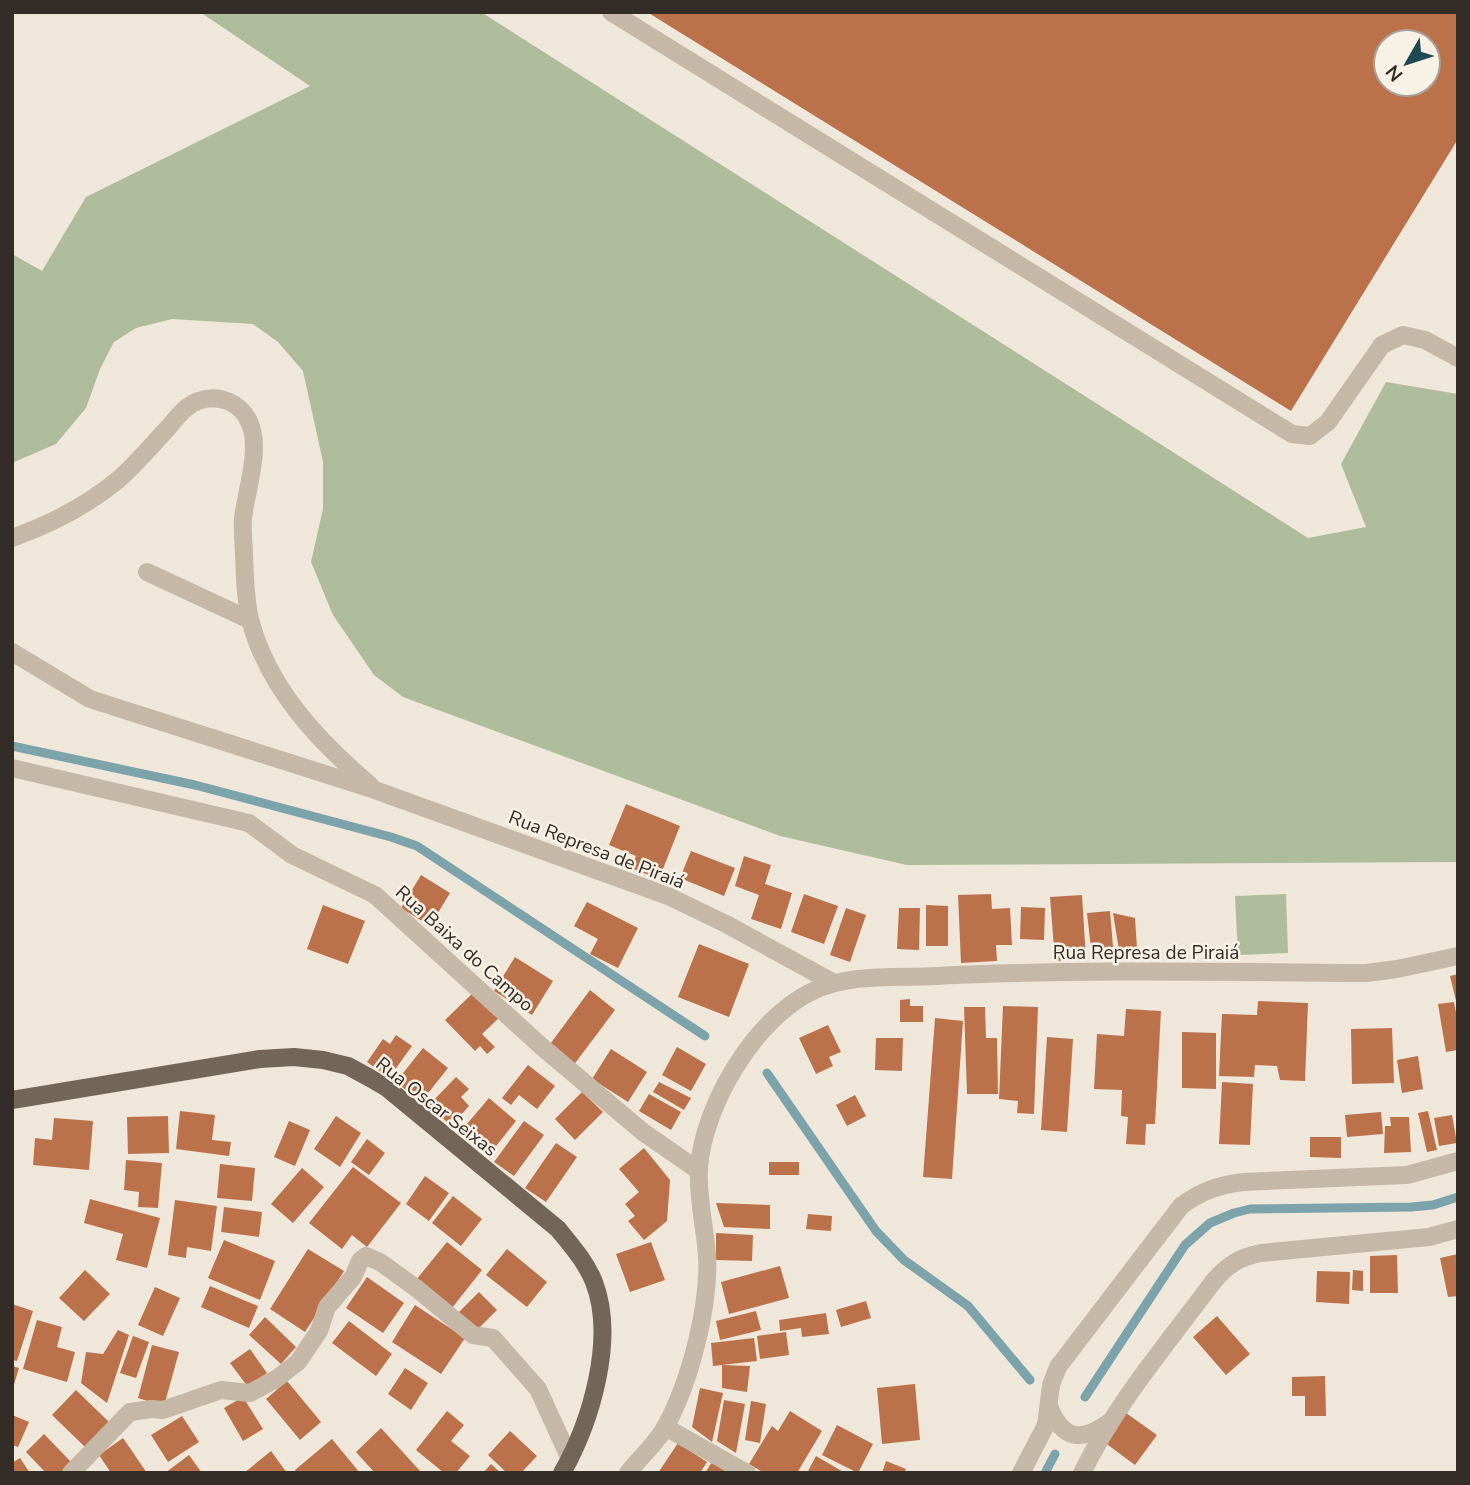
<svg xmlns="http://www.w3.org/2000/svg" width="1470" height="1485" font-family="'Nunito Sans',sans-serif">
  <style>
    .green { fill: #aebc9b }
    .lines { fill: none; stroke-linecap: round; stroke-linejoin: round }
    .stream { stroke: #7ba3a9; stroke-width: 9 }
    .building { fill: #bb724b; fill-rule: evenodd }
    .minor { stroke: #c6b8a7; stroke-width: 18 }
    .major { stroke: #746559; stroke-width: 18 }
    .labels { text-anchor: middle; stroke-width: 5; stroke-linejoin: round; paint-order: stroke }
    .street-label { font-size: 19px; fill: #332c27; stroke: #f7f1e6 }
  </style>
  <rect width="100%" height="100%" fill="#efe7da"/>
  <g class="green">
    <polygon points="200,12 481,12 1308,538 1366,527 1341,464 1386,382 1458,394 1458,862 907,865 780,836 403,697 374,675 333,615 311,562 323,509 323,462 303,371 278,342 253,324 172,319 136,328 114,342 100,369 86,408 56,444 12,463 12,254 42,271 86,197 310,86"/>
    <polygon points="1286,894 1288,953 1238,955 1235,896"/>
  </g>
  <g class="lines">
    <g class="stream">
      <polyline points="12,746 195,785 391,837 417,846 705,1036"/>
      <polyline points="767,1073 876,1231 904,1260 968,1306 1030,1380"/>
      <polyline points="1085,1397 1185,1245 1210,1223 1234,1213 1250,1209 1411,1207 1433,1205 1458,1197"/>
      <polyline points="1045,1473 1055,1454"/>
    </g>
  </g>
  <g class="building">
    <path d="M 647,12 L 1458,12 L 1458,139 L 1291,411 ZM 1386,42 L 1428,42 L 1428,84 L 1386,84 Z"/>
    <polygon points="626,804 680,826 659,879 631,868 636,856 609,845"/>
    <polygon points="691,851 735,868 724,896 680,878"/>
    <polygon points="744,856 771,865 765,884 792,893 781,929 751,919 759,895 735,886"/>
    <polygon points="421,875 450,893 430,926 401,908"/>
    <polygon points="804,894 838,906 824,944 791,932"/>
    <polygon points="991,894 992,909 1010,908 1012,945 996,945 997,961 961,963 958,895"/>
    <polygon points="1082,895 1086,959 1055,961 1050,897"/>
    <polygon points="587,902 638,928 618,968 590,954 598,939 574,926"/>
    <polygon points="323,905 365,921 348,964 307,949"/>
    <polygon points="926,905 948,906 948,946 926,946"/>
    <polygon points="1021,907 1045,908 1044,940 1020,939"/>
    <polygon points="846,908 866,915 850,962 830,955"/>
    <polygon points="899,908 920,908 919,950 897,949"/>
    <polygon points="1110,911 1113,947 1091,949 1087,913"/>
    <polygon points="1113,913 1135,918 1137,948 1119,950"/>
    <polygon points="699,944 749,964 729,1017 678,997"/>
    <polygon points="515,957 553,981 532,1015 494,991"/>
    <polygon points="1458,974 1458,1004 1457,1005 1450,976"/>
    <polygon points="476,990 501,1016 482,1034 495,1047 487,1054 480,1046 475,1051 445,1020"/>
    <polygon points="590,990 615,1010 573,1066 548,1047"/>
    <polygon points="910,999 910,1006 923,1006 923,1022 900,1022 900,1000"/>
    <polygon points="1258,1001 1308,1003 1305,1081 1280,1080 1277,1066 1255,1065 1254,1077 1219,1076 1222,1014 1257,1015"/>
    <polygon points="1454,1002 1458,1023 1458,1050 1446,1052 1438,1004"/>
    <polygon points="1003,1006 1038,1007 1034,1114 1017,1113 1018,1101 999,1099"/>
    <polygon points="964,1007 985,1007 986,1038 997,1038 998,1094 967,1094"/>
    <polygon points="1126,1009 1161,1011 1155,1124 1146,1124 1145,1145 1126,1144 1128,1117 1121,1116 1122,1090 1094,1089 1097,1034 1124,1036"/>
    <polygon points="935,1018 963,1021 952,1179 923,1177"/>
    <polygon points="828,1025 841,1052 829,1057 833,1066 816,1074 799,1038"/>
    <polygon points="1392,1028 1394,1083 1352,1084 1351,1029"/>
    <polygon points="1182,1032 1216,1033 1216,1089 1182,1088"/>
    <polygon points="396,1035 412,1046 389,1078 367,1062 383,1039 390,1044"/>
    <polygon points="1047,1037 1073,1039 1067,1132 1041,1130"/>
    <polygon points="876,1038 903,1038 902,1071 875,1070"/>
    <polygon points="677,1047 706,1064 691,1091 662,1075"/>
    <polygon points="423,1048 448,1068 421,1102 396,1082"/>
    <polygon points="611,1049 647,1072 628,1102 592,1079"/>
    <polygon points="1418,1056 1423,1089 1402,1093 1397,1060"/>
    <polygon points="528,1065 555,1086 537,1109 519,1095 511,1105 502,1098"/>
    <polygon points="456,1077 469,1089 461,1097 469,1106 451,1126 429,1105"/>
    <polygon points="659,1082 691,1098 684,1110 653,1092"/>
    <polygon points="1222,1082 1253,1084 1250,1145 1219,1144"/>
    <polygon points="582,1092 603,1112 575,1140 555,1119"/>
    <polygon points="649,1094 681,1112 671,1130 639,1111"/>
    <polygon points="855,1095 866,1116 847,1126 836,1105"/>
    <polygon points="489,1098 516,1121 489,1155 461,1131"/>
    <polygon points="180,1111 215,1115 212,1140 231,1142 229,1156 176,1149"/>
    <polygon points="1428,1111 1437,1150 1427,1152 1418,1113"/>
    <polygon points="1381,1112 1383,1134 1347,1137 1345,1115"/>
    <polygon points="1452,1115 1457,1143 1439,1146 1434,1118"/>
    <polygon points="168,1116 169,1153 128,1154 127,1117"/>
    <polygon points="336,1116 361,1133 340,1167 314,1149"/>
    <polygon points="1390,1117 1409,1117 1411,1152 1384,1153 1385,1126 1391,1126"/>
    <polygon points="54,1118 93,1121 89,1170 33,1165 35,1138 52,1140"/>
    <polygon points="289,1121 310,1130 295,1166 274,1157"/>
    <polygon points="524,1121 544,1135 514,1176 494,1162"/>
    <polygon points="1310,1137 1341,1137 1341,1158 1310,1157"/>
    <polygon points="367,1139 385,1153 369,1175 351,1162"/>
    <polygon points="556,1143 577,1157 546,1202 525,1188"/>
    <polygon points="644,1148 670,1180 667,1221 644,1240 628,1221 635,1216 625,1204 639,1192 619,1169"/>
    <polygon points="126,1160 162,1163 158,1208 138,1207 139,1192 124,1190"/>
    <rect x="769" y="1162" width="30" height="13"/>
    <polygon points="220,1164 255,1168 252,1201 217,1198"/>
    <polygon points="353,1167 401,1203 367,1247 352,1235 342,1249 309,1223"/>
    <polygon points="302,1168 324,1187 293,1223 271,1204"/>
    <polygon points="425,1176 449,1193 429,1221 406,1204"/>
    <polygon points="453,1196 482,1219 461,1246 432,1223"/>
    <polygon points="90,1199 160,1218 147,1268 116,1260 123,1234 84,1223"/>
    <polygon points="175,1200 217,1206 211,1251 187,1247 186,1258 168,1255"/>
    <polygon points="716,1203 770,1205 770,1229 724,1227"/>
    <polygon points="224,1207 262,1212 259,1237 221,1232"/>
    <polygon points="808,1214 832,1216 831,1231 806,1229"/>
    <polygon points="716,1233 753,1235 752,1261 716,1260"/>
    <polygon points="224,1240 275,1261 260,1300 208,1278"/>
    <polygon points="447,1242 482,1270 452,1308 416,1280"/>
    <polygon points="651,1242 665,1280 630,1292 616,1254"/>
    <polygon points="308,1249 344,1271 305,1332 270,1309"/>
    <polygon points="507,1249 547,1282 527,1307 486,1275"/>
    <polygon points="1458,1254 1458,1296 1448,1297 1440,1258"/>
    <polygon points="1397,1255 1398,1293 1370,1293 1370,1256"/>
    <polygon points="780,1266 789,1298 729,1314 721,1282"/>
    <polygon points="85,1270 110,1294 84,1321 59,1298"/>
    <polygon points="1353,1270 1363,1271 1363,1291 1352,1290"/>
    <polygon points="1317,1271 1350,1272 1349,1304 1316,1302"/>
    <polygon points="367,1277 404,1303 383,1333 346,1308"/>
    <polygon points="210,1286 258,1306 249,1328 201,1307"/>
    <polygon points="155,1287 180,1298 163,1336 138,1325"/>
    <polygon points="479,1292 497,1310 475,1332 457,1314"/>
    <polygon points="866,1301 871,1318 841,1327 836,1310"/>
    <polygon points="12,1304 33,1311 17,1361 12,1360"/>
    <polygon points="415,1305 465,1338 441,1374 392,1342"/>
    <polygon points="756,1311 761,1330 720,1340 716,1321"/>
    <polygon points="826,1313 829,1334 802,1337 801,1328 780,1331 779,1320"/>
    <polygon points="1217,1316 1250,1354 1226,1375 1193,1337"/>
    <polygon points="265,1317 296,1347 281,1364 249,1335"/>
    <polygon points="37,1320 62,1327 57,1347 75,1352 67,1382 23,1369"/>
    <polygon points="349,1321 392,1354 376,1376 332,1343"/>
    <polygon points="118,1330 129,1335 107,1403 81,1383 86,1352 103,1354"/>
    <polygon points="786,1332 789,1355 760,1359 757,1336"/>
    <polygon points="133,1336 149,1342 136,1378 120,1373"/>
    <polygon points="754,1338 757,1361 713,1366 711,1343"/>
    <polygon points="152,1345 179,1352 164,1406 138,1398"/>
    <polygon points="250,1349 267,1373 248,1387 230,1363"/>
    <polygon points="722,1365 750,1366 747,1392 722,1388"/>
    <polygon points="12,1366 19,1368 13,1388 12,1388"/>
    <polygon points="405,1368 428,1383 411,1410 388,1394"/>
    <polygon points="1325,1376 1326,1416 1305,1416 1305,1396 1292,1396 1292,1377"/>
    <polygon points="287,1381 321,1422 300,1440 266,1399"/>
    <polygon points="915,1384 920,1440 882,1444 877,1388"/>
    <polygon points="700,1388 723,1393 712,1442 692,1427"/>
    <polygon points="76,1390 109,1422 85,1447 52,1415"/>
    <polygon points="243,1397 263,1429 243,1441 224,1408"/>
    <polygon points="724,1400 745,1404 736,1453 717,1441"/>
    <polygon points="751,1401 766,1404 760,1443 745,1440"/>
    <polygon points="447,1411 464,1425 451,1441 470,1456 456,1473 444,1473 416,1450"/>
    <polygon points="790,1411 822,1431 797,1473 764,1473 749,1464 772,1426 778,1431"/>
    <polygon points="1126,1413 1157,1435 1135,1465 1104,1442"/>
    <polygon points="12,1415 29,1422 18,1447 12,1445"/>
    <polygon points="182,1416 199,1442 168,1462 151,1435"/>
    <polygon points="837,1425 873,1444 858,1473 822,1455"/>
    <polygon points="381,1428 420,1471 417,1473 375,1473 356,1452"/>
    <polygon points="510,1431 537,1456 521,1473 507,1473 488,1455"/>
    <polygon points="44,1434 73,1464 65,1473 46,1473 26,1452"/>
    <polygon points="123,1438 147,1473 111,1473 99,1455"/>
    <polygon points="332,1439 360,1473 297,1473 295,1470"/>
    <polygon points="678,1443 707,1462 700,1473 658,1473"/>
    <polygon points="271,1451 287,1473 244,1473"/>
    <polygon points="189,1455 202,1473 165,1473"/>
    <polygon points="816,1456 845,1473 807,1473"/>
    <polygon points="20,1458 30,1473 12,1473 12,1463"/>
    <polygon points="886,1461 906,1469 904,1473 882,1473"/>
    <polygon points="712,1462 728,1473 705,1473"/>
    <polygon points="491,1464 501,1473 483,1473"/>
  </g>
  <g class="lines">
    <g class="minor">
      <polyline points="611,12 1292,434 1310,436 1328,422 1382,345 1403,335 1425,340 1458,358"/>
      <path d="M 12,538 C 51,524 87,506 119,479 C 136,464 151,446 167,429 C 177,418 183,407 198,401 C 219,393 242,403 250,424 C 261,449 246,492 243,518 C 242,531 244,544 244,556 C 245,577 245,599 250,619 C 267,687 318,741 370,785"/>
      <polyline points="147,572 250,620"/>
      <polyline points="12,652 90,699 375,790 668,896 726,924 834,983"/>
      <polyline points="12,768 249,823 292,855 375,895 541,1046 643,1132 699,1171"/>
      <path d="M 1049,1406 C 1062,1439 1080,1443 1108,1423"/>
      <polyline points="665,1427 747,1473"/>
      <polyline points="71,1473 130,1412 152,1409 163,1410 221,1390 250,1393 276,1379 298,1362 319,1331 327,1307 353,1277 360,1261 366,1256 380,1262 416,1288 473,1335 493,1338 538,1389 570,1459"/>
      <path d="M 628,1473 C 639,1458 657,1443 666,1426 C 690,1381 710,1306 707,1255 C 705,1227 697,1196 699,1167 C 704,1105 754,1020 811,992 C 848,973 896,978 936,976 C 1079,969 1224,972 1367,973 L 1397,969 L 1458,956"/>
      <path d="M 1021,1473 L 1046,1425 L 1051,1385 L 1058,1367 L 1181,1206 C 1201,1191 1219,1185 1243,1182 L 1407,1175 L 1458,1161"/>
      <path d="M 1082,1473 C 1116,1403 1167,1344 1213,1282 C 1227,1265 1240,1257 1261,1253 L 1429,1237 L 1458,1229"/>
    </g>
    <path class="major" d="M 12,1100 L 260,1059 L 294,1057 L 323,1060 L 348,1066 L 370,1078 L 387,1088 L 558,1229 C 571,1245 586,1262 594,1282 C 616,1339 591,1422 562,1473"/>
  </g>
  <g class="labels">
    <g class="street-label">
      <text transform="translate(597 849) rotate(21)" y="7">Rua Represa de Piraiá</text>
      <text transform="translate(465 948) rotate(42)" y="7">Rua Baixa do Campo</text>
      <text x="1146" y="959">Rua Represa de Piraiá</text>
      <text transform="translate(437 1106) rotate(38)" y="7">Rua Oscar Seixas</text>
    </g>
  </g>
  <rect width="1470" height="1485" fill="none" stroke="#332c27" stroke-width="28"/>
  <g transform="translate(1407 63) rotate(231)"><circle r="33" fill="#f7f1e6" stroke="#a9a29a" stroke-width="2"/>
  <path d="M0-5L12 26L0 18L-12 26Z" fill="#204851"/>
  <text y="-10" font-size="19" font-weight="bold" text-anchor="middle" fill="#332c27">N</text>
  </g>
</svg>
